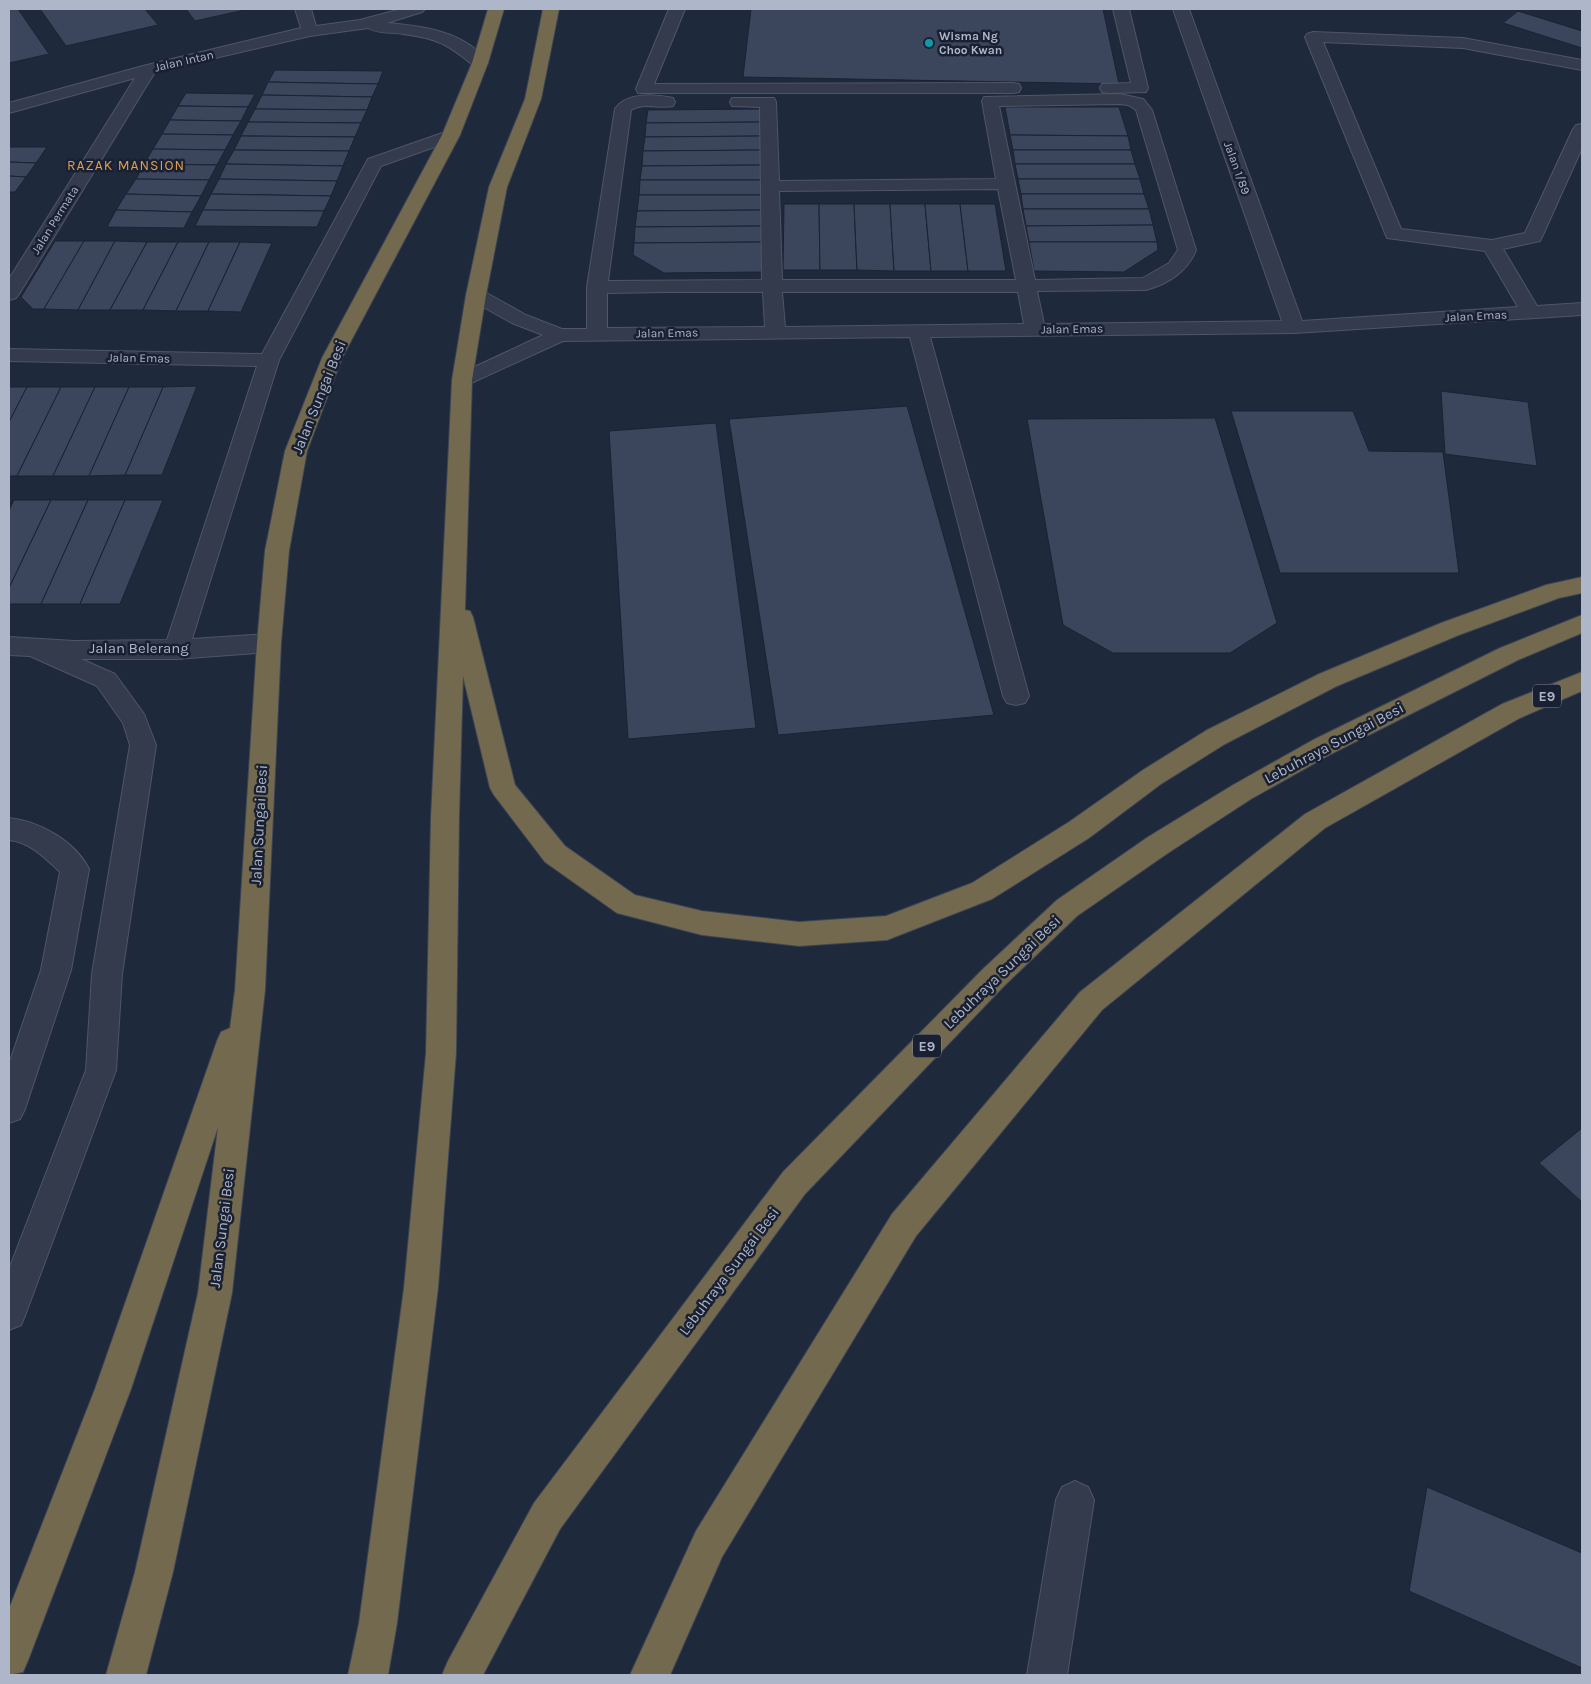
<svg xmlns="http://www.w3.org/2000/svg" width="1591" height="1684" font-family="Karla,sans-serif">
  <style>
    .building { fill: #3b465d; stroke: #1b2233 }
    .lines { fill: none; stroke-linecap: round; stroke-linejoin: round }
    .minor-casing { stroke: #4e5667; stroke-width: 2 }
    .highway-casing { stroke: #3b4354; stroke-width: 2 }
    .minor { fill: #333b4c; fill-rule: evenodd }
    .highway { fill: #73694f; fill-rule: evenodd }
    .culture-dot { fill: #0f9aa8; stroke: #192031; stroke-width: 2 }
    .labels { text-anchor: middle; stroke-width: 5; stroke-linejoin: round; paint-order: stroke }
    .far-poi-label { font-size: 12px; font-weight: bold; fill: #aeb6c9; stroke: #192031; text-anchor: start }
    .far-street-label { font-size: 12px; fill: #aeb6c9; stroke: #192031 }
    .far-neighbourhood-label { font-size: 14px; letter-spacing: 1px; fill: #df9f52; stroke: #192031 }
    .shield { fill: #192031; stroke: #81899b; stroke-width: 1 }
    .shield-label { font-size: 14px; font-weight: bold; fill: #aeb6c9 }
    .street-label { font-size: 15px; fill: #aeb6c9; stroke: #192031 }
  </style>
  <rect width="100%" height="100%" fill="#1f293c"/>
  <g class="building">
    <polygon points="9,9 18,9 49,54 9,63"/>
    <polygon points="40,9 145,9 158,25 66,46"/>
    <polygon points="186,9 249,9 195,21"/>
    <polygon points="751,9 1103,9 1119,84 743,77"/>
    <polygon points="1518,11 1582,31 1582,48 1503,23"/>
    <polygon points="275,70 383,71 378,84 268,82"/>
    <polygon points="268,82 378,84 372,97 262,95"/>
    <polygon points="186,93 255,94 248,107 178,106"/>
    <polygon points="262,95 372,97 367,110 255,109"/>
    <polygon points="178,106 248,107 241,121 170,120"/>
    <polygon points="1005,107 1119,107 1128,136 1010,135"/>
    <polygon points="255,109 367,110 361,123 248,122"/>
    <polygon points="762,109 762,122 646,123 648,110"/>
    <polygon points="170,120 241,121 233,135 162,134"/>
    <polygon points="248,122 361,123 355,137 241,136"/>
    <polygon points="762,122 762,136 645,137 646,123"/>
    <polygon points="162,134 233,135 225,150 153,149"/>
    <polygon points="1010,135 1128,136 1131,150 1013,150"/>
    <polygon points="241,136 355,137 349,151 234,150"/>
    <polygon points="762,136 762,150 643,151 645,137"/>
    <polygon points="9,147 47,147 36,163 9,162"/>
    <polygon points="153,149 225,150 217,165 144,164"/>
    <polygon points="234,150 349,151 343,166 226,164"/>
    <polygon points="762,150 762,165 642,166 643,151"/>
    <polygon points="1013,150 1131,150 1135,164 1015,164"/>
    <polygon points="9,162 36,163 26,177 9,176"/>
    <polygon points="144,164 217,165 209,180 136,179"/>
    <polygon points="226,164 343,166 337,181 219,179"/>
    <polygon points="1015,164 1135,164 1140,179 1018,179"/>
    <polygon points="762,165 762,180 640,180 642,166"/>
    <polygon points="9,176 26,177 15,192 9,192"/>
    <polygon points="136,179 209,180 201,196 126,194"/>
    <polygon points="219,179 337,181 331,196 211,194"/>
    <polygon points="1018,179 1140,179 1144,194 1021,194"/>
    <polygon points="640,180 762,180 762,195 639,195"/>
    <polygon points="126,194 201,196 192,212 116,210"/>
    <polygon points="211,194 331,196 324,211 203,210"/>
    <polygon points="1021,194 1144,194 1149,209 1023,209"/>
    <polygon points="639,195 762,195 762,210 637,211"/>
    <polygon points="784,204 819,204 820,270 783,270"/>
    <polygon points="819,204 854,204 857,270 820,270"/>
    <polygon points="854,204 890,204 894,271 857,270"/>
    <polygon points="890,204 925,204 931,271 894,271"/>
    <polygon points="925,204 960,204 968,271 931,271"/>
    <polygon points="960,204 995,204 1006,271 968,271"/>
    <polygon points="1023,209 1149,209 1153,225 1026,226"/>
    <polygon points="116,210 192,212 184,228 107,227"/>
    <polygon points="203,210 324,211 317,227 195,226"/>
    <polygon points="762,210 762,226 635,227 637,211"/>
    <polygon points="1153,225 1157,242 1029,242 1026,226"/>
    <polygon points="762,226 762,242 634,243 635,227"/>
    <polygon points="55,241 84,241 44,309 33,309 21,297"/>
    <polygon points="84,241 115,241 78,310 44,309"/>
    <polygon points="115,241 147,242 110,310 78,310"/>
    <polygon points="147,242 178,242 143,310 110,310"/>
    <polygon points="178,242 209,242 176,311 143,310"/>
    <polygon points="209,242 240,242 208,311 176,311"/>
    <polygon points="240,242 272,243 241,312 208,311"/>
    <polygon points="762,242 762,272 664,273 633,255 634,243"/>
    <polygon points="1029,242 1157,242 1158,250 1124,272 1034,271"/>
    <polygon points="197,386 162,475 125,475 163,387"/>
    <polygon points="9,387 27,387 9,422"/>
    <polygon points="27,387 61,387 17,476 9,476 9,422"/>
    <polygon points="61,387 95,387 53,476 17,476"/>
    <polygon points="95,387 129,387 89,476 53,476"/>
    <polygon points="129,387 163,387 125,475 89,476"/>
    <polygon points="1441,391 1528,402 1537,466 1445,454"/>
    <polygon points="907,406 994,715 778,735 729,419"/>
    <polygon points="1231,411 1353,411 1369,451 1443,452 1459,573 1280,573"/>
    <polygon points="1215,418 1277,623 1230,653 1113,653 1063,625 1027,419"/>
    <polygon points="716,423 756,728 628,739 609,431"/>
    <polygon points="14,500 51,500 9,588 9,510"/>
    <polygon points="51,500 88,500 41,604 9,604 9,588"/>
    <polygon points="88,500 125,500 80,604 41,604"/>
    <polygon points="125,500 163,500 120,604 80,604"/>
    <polygon points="1582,1128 1582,1202 1539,1163"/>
    <polygon points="1427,1487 1582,1553 1582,1668 1409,1591"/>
  </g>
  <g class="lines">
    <defs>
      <g id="minor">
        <path d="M 295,9 L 311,9 L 316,26 L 360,20 L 401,9 L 425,9 L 422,12 L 387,23 C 422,26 466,31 488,63 L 486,66 L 474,66 C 449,45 437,38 403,34 C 393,32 377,34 368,28 L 310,36 L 155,72 L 19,294 L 16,298 L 9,300 L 9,279 L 135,78 L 9,113 L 9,103 L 143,66 L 301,28 Z"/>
        <polygon points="669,9 685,9 654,84 1013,83 1019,84 1021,88 1019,92 1013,93 638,93 636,89"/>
        <polygon points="1113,9 1129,9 1148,88 1146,92 1108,93 1102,92 1100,88 1102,84 1131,83"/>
        <path d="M 1173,9 L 1189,9 L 1302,321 L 1518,307 L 1485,251 L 1387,238 L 1305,37 L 1307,34 L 1313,32 L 1463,38 L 1582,60 L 1582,70 L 1463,48 L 1323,42 L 1401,229 L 1492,240 L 1525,233 L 1573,129 L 1576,125 L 1582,124 L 1582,148 L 1542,237 L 1540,241 L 1503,249 L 1537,306 L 1582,303 L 1582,315 L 1294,333 L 930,337 L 1029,696 L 1025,703 L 1016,705 L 1007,703 L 1003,696 L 910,337 L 563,341 L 469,384 L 462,386 L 455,384 L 452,380 L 455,376 L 543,335 L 512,323 L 469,299 L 466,295 L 469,291 L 476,289 L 483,291 L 526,315 L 562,329 L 587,329 L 587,287 L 615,109 C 626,92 655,94 673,98 L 675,102 L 673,106 C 659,109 643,102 631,110 L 608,281 L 762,280 L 760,107 L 732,106 L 730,102 L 732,98 L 774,98 L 776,102 L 779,181 L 996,179 L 982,101 L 984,97 L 1120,94 L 1143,99 L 1152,110 L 1196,250 C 1188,271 1168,284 1146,290 L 1037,291 L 1044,324 L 1282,321 ZM 1120,104 L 1128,105 L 1136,110 L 1178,250 L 1169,263 L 1143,278 L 1035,280 L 999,106 ZM 998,189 L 1016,280 L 782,280 L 779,191 ZM 666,292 L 763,292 L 765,327 L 607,328 L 607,293 ZM 782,292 L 1018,292 L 1024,324 L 785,327 Z"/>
        <polygon points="451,130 457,131 460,135 457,139 381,166 279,360 192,639 269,634 278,637 281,643 278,649 269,652 176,659 81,659 115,674 144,714 156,745 122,974 116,1070 26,1313 21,1325 9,1330 9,1269 86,1070 92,974 130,745 123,723 97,686 30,656 9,655 9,637 74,641 167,640 257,366 9,361 9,349 262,354 368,159"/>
        <path d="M 9,818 C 39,821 75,841 89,869 L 71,970 L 25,1109 L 20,1119 L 9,1123 L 9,1064 L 41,970 L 60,872 C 45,858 30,842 9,840 Z"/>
        <polygon points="1075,1481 1088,1487 1094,1500 1067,1675 1027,1675 1056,1500 1062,1487"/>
      </g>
      <g id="highway">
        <polygon points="488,9 504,9 488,63 460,135 342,358 307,451 289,551 281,643 265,990 232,1293 173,1572 146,1675 106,1675 135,1572 198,1293 218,1127 131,1389 29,1658 23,1672 9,1675 9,1609 95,1389 217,1041 221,1032 230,1028 235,990 257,643 265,551 285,451 322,358 442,135 472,63"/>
        <polygon points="543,9 559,9 541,99 507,187 486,295 472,380 465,610 470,611 473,617 515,785 565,846 635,895 702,911 799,922 886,916 972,883 1069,822 1143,770 1207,730 1319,674 1441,623 1546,585 1582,577 1582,593 1559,598 1459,635 1337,686 1225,744 1161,784 1089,838 992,899 887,940 799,946 702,935 617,913 545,862 494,795 490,788 463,676 459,817 456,1053 438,1288 397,1623 388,1675 348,1675 359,1623 404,1288 426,1053 431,817 452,380 466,295 489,187 525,99"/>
        <polygon points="1582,615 1582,633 1518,660 1331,754 1251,799 1168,853 1077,916 1003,987 805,1194 560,1529 483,1675 442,1675 448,1661 534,1503 783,1172 983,969 1057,900 1148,837 1233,785 1313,740 1500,648"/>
        <polygon points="1582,672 1582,691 1520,718 1325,828 1102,1010 916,1236 722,1557 670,1675 630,1675 696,1531 892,1214 1080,992 1305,814 1502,704"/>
      </g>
    </defs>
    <use href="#minor" class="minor-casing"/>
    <use href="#highway" class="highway-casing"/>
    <use href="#minor" class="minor"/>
    <use href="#highway" class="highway"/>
  </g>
  <circle class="culture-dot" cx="929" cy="43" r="5"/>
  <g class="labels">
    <g class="far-poi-label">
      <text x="939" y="40">Wisma Ng<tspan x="939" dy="14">Choo Kwan</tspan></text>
    </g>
    <g class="far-street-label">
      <text transform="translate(184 61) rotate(-13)" y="4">Jalan Intan</text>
      <text transform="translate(1237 168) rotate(70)" y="4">Jalan 1/89</text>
      <text transform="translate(55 220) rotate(-58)" y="4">Jalan Permata</text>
      <text transform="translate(1476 316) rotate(-3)" y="4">Jalan Emas</text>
      <text transform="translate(1072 329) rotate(-1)" y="4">Jalan Emas</text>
      <text transform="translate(667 333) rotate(-1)" y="4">Jalan Emas</text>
      <text transform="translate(139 358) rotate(1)" y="4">Jalan Emas</text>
    </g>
    <g class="far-neighbourhood-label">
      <text x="126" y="170">RAZAK MANSION</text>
    </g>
    <g class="shield">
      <rect x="1533" y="684.5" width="28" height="23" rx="4"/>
      <rect x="913" y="1034.5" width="28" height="23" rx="4"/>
    </g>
    <g class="shield-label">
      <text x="1547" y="701">E9</text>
      <text x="927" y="1051">E9</text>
    </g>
    <g class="street-label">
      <text transform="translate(319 397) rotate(-68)" y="5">Jalan Sungai Besi</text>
      <text x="139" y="653">Jalan Belerang</text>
      <text transform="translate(1334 743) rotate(-28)" y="5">Lebuhraya Sungai Besi</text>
      <text transform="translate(259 825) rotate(-87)" y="5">Jalan Sungai Besi</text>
      <text transform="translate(1002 972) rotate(-44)" y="5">Lebuhraya Sungai Besi</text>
      <text transform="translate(222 1228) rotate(-83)" y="5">Jalan Sungai Besi</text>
      <text transform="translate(729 1271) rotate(-53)" y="5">Lebuhraya Sungai Besi</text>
    </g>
  </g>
  <rect width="1591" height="1684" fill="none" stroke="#aeb6c9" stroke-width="20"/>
</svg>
